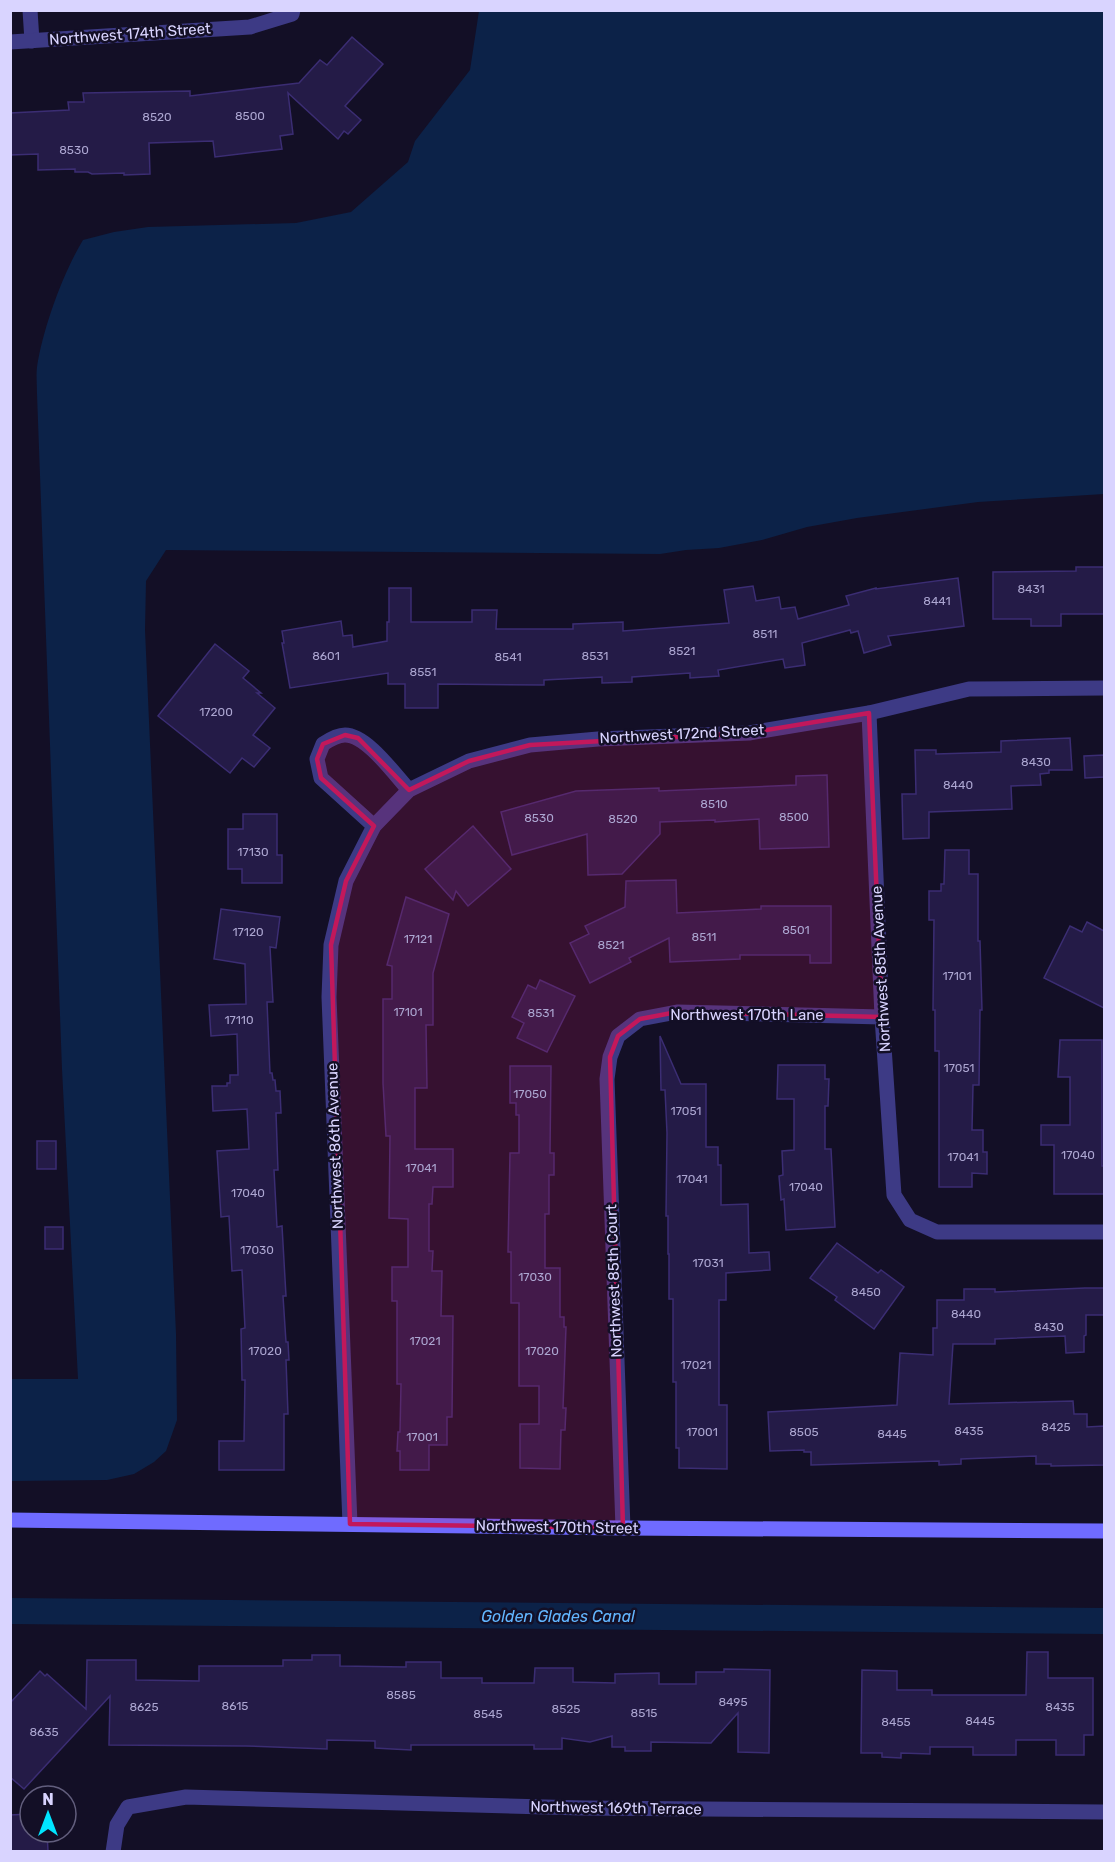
<svg xmlns="http://www.w3.org/2000/svg" width="1115" height="1862" font-family="Rubik,sans-serif">
  <style>
    .water { fill: #0c2248 }
    .lines { fill: none; stroke-linecap: round; stroke-linejoin: round }
    .canal { stroke: #0c2248; stroke-width: 26 }
    .building { fill: #241b47; stroke: #3b2d73; stroke-width: 1.5 }
    .street { stroke: #3d3a85; stroke-width: 15 }
    .secondary { stroke: #6f6bff; stroke-width: 15 }
    .marked { fill: #c2185b; fill-opacity: 0.2; stroke: #c2185b; stroke-width: 4.5; stroke-linejoin: round }
    .labels { text-anchor: middle; stroke-width: 5; stroke-linejoin: round; paint-order: stroke }
    .number-label { font-size: 12px; fill: #aca6d1 }
    .street-label { font-size: 15px; fill: #d9d4ff; stroke: #130f26 }
    .water-label { font-size: 16px; font-style: italic; fill: #62b6ff; stroke: #130f26 }
  </style>
  <rect width="100%" height="100%" fill="#130f26"/>
  <path class="water" d="M 479,11 L 1104,11 L 1104,494 L 978,502 L 857,518 L 807,527 L 762,540 L 719,548 L 686,550 L 660,554 L 166,550 L 146,581 L 145,630 L 176,1334 L 177,1420 L 166,1451 L 154,1462 L 134,1474 L 107,1480 L 11,1481 L 11,1379 L 78,1379 L 62,1069 L 37,394 C 37,385 36,376 37,367 C 43,328 63,273 83,240 L 114,232 L 148,227 L 296,223 L 351,212 L 408,162 L 415,141 L 470,70 Z"/>
  <g class="lines">
    <polyline class="canal" points="10,1611 1104,1621"/>
  </g>
  <g class="building">
    <polygon points="352,37 383,64 345,106 361,120 348,134 344,131 338,139 288,93 293,134 280,136 282,149 215,157 213,141 149,143 150,174 124,175 124,173 92,174 88,172 75,172 75,169 38,170 38,154 10,155 10,113 69,110 68,102 84,102 83,93 190,91 190,96 299,83 320,60 327,65"/>
    <polygon points="1076,567 1104,567 1104,614 1061,614 1061,626 1031,626 1031,619 993,619 993,572 1076,571"/>
    <polygon points="958,578 964,626 888,636 891,645 864,653 858,631 851,633 850,630 802,643 805,665 785,668 783,659 718,670 719,676 690,678 690,673 632,677 632,682 602,683 602,677 544,680 544,685 438,684 438,708 405,708 405,684 388,684 388,673 290,688 282,643 284,643 282,631 341,621 343,636 352,635 353,647 387,641 387,622 389,622 389,588 411,588 411,622 472,622 472,610 497,610 496,629 573,629 573,624 623,622 623,631 729,623 724,590 753,586 756,601 779,597 781,609 795,607 798,619 849,605 846,596 876,588 876,589"/>
    <polygon points="215,644 249,671 243,678 261,693 257,693 275,708 253,735 270,748 254,767 242,758 230,773 158,716"/>
    <polygon points="1070,738 1072,770 1049,770 1049,773 1040,774 1041,785 1011,786 1012,809 929,812 929,838 903,839 902,794 916,794 915,750 936,750 936,754 1001,752 1001,741"/>
    <polygon points="1104,755 1104,777 1085,778 1084,756"/>
    <polygon points="827,775 829,847 760,849 759,819 715,822 715,820 660,822 660,834 622,874 588,875 587,834 512,855 501,812 576,791 659,788 659,791 796,785 796,776"/>
    <polygon points="243,814 277,814 277,855 282,855 282,883 242,883 242,869 228,869 228,829 243,829"/>
    <polygon points="473,826 511,869 468,906 456,891 453,900 425,869"/>
    <polygon points="945,850 969,850 969,874 978,874 978,941 980,941 982,1010 980,1010 979,1085 973,1085 972,1130 983,1130 983,1152 987,1152 987,1174 972,1173 972,1187 939,1187 939,1051 935,1051 935,1010 933,1010 934,920 929,920 929,891 941,891 941,884 944,884"/>
    <polygon points="676,880 677,913 761,909 761,906 831,906 831,963 810,963 810,955 740,955 740,959 670,962 669,938 629,958 631,962 590,983 570,943 589,934 585,926 625,907 626,881"/>
    <polygon points="406,897 449,914 433,973 433,1025 426,1025 427,1088 415,1088 415,1149 453,1149 453,1187 433,1187 432,1204 429,1204 429,1251 433,1251 432,1271 442,1271 441,1316 453,1316 452,1417 447,1417 447,1445 429,1445 429,1470 400,1470 400,1451 397,1451 398,1432 400,1432 401,1384 397,1384 397,1301 392,1301 392,1267 408,1267 408,1219 389,1218 390,1136 386,1136 383,1083 383,999 392,999 392,966 387,965"/>
    <polygon points="221,909 280,917 276,948 270,947 273,1002 267,1002 270,1073 272,1073 273,1080 275,1080 276,1091 280,1091 281,1113 276,1113 278,1170 274,1170 277,1227 282,1226 286,1296 283,1296 286,1342 288,1342 289,1360 286,1360 288,1414 284,1414 284,1470 219,1470 219,1441 244,1441 245,1380 242,1380 241,1329 245,1328 242,1270 232,1271 229,1216 221,1217 217,1151 249,1149 247,1109 213,1111 212,1086 227,1086 227,1083 230,1083 230,1075 238,1075 237,1034 211,1036 209,1005 246,1004 245,964 214,959"/>
    <polygon points="1087,922 1104,931 1104,1008 1044,978 1070,926 1082,932"/>
    <polygon points="540,980 575,996 547,1052 517,1038 524,1023 512,1017 528,985 536,989"/>
    <polygon points="660,1036 681,1084 706,1084 706,1147 718,1147 718,1165 721,1165 721,1205 748,1204 749,1253 769,1252 770,1270 726,1273 726,1300 719,1300 719,1405 727,1405 727,1469 679,1468 679,1448 676,1448 676,1382 673,1382 673,1299 669,1299 669,1254 668,1254 668,1216 666,1216 667,1133 665,1090 661,1090"/>
    <polygon points="1060,1040 1102,1040 1102,1166 1104,1166 1104,1194 1054,1194 1054,1145 1041,1145 1041,1125 1070,1125 1070,1077 1058,1077"/>
    <polygon points="778,1065 825,1065 825,1079 829,1079 828,1106 825,1106 825,1149 831,1149 835,1227 786,1230 784,1199 781,1200 779,1176 783,1175 782,1151 794,1150 794,1099 777,1099"/>
    <polygon points="510,1066 551,1066 550,1153 554,1153 554,1175 549,1175 549,1214 545,1214 545,1268 560,1268 560,1317 564,1317 564,1327 566,1327 563,1408 566,1408 565,1430 561,1430 560,1469 520,1468 520,1424 539,1424 539,1386 519,1386 519,1303 511,1303 511,1252 508,1252 510,1153 519,1153 519,1115 516,1115 516,1103 510,1103"/>
    <rect x="37" y="1141" width="19" height="28"/>
    <rect x="45" y="1227" width="18" height="22"/>
    <polygon points="837,1243 878,1273 881,1270 904,1287 874,1329 835,1300 837,1297 810,1278"/>
    <polygon points="1085,1288 1104,1288 1104,1315 1086,1315 1086,1335 1084,1336 1084,1352 1066,1353 1065,1336 995,1339 995,1344 953,1344 949,1404 1073,1401 1074,1414 1087,1414 1087,1427 1104,1426 1104,1465 1051,1466 1051,1464 1036,1464 1036,1456 961,1459 961,1464 939,1465 939,1461 811,1465 811,1452 804,1452 804,1450 770,1451 768,1412 897,1405 900,1353 933,1355 933,1328 937,1328 937,1300 964,1300 964,1289 995,1289 995,1292"/>
    <polygon points="1027,1652 1048,1652 1048,1678 1093,1678 1093,1735 1084,1735 1084,1755 1056,1755 1056,1740 1016,1740 1016,1755 973,1755 973,1747 930,1747 930,1754 901,1753 901,1758 882,1757 882,1753 861,1753 862,1670 897,1671 897,1690 932,1690 932,1695 1026,1695"/>
    <polygon points="312,1655 340,1655 340,1666 406,1667 406,1662 441,1662 441,1678 482,1678 482,1683 534,1683 535,1668 573,1668 573,1682 615,1683 615,1674 659,1673 659,1684 696,1684 696,1672 724,1672 724,1669 770,1670 769,1753 738,1752 738,1713 711,1743 651,1742 651,1751 625,1751 625,1747 612,1747 612,1736 590,1742 562,1738 562,1749 534,1749 534,1745 411,1745 411,1750 392,1749 375,1748 375,1741 327,1740 327,1749 246,1746 109,1745 110,1696 24,1789 10,1777 10,1703 40,1671 45,1676 47,1674 86,1709 87,1660 136,1660 136,1680 199,1681 199,1666 283,1666 283,1660 312,1660"/>
    <polygon points="30,1814 30,1832 47,1832 48,1851 10,1851 10,1815"/>
  </g>
  <g class="lines">
    <g class="street">
      <polyline points="30,10 32,41"/>
      <polyline points="10,42 250,27 292,14 293,10"/>
      <polyline points="869,713 882,1017 894,1195 910,1220 937,1232 1104,1232"/>
      <path d="M 374,826 L 321,778 L 317,759 L 323,744 C 329,740 337,735 345,735 C 367,735 395,775 409,790"/>
      <polyline points="350,1524 329,997 331,945 346,881 374,826 409,790 469,761 530,745 598,739 749,733 869,713 969,689 1104,688"/>
      <polyline points="623,1528 607,1079 610,1057 618,1036 640,1019 677,1012 882,1017"/>
      <polyline points="113,1852 117,1825 128,1807 186,1797 583,1808 1104,1812"/>
    </g>
    <polyline class="secondary" points="10,1520 623,1528 1104,1531"/>
  </g>
  <path class="marked" d="M 869,713 L 882,1017 L 677,1012 L 640,1019 L 618,1036 L 610,1057 L 623,1528 L 350,1524 L 331,945 L 346,881 L 374,826 L 321,778 L 317,759 L 323,744 L 345,735 L 358,738 L 409,790 L 469,761 L 530,745 L 749,733 Z"/>
  <g class="labels">
    <g class="number-label">
      <text x="250" y="120">8500</text>
      <text x="157" y="121">8520</text>
      <text x="74" y="154">8530</text>
      <text x="1031" y="593">8431</text>
      <text x="937" y="605">8441</text>
      <text x="765" y="638">8511</text>
      <text x="682" y="655">8521</text>
      <text x="326" y="660">8601</text>
      <text x="595" y="660">8531</text>
      <text x="508" y="661">8541</text>
      <text x="423" y="676">8551</text>
      <text x="216" y="716">17200</text>
      <text x="1036" y="766">8430</text>
      <text x="958" y="789">8440</text>
      <text x="714" y="808">8510</text>
      <text x="794" y="821">8500</text>
      <text x="539" y="822">8530</text>
      <text x="623" y="823">8520</text>
      <text x="253" y="856">17130</text>
      <text x="796" y="934">8501</text>
      <text x="248" y="936">17120</text>
      <text x="704" y="941">8511</text>
      <text x="418" y="943">17121</text>
      <text x="611" y="949">8521</text>
      <text x="957" y="980">17101</text>
      <text x="408" y="1016">17101</text>
      <text x="541" y="1017">8531</text>
      <text x="239" y="1024">17110</text>
      <text x="959" y="1072">17051</text>
      <text x="530" y="1098">17050</text>
      <text x="686" y="1115">17051</text>
      <text x="1078" y="1159">17040</text>
      <text x="963" y="1161">17041</text>
      <text x="421" y="1172">17041</text>
      <text x="692" y="1183">17041</text>
      <text x="806" y="1191">17040</text>
      <text x="248" y="1197">17040</text>
      <text x="257" y="1254">17030</text>
      <text x="708" y="1267">17031</text>
      <text x="535" y="1281">17030</text>
      <text x="866" y="1296">8450</text>
      <text x="966" y="1318">8440</text>
      <text x="1049" y="1331">8430</text>
      <text x="425" y="1345">17021</text>
      <text x="265" y="1355">17020</text>
      <text x="542" y="1355">17020</text>
      <text x="696" y="1369">17021</text>
      <text x="1056" y="1431">8425</text>
      <text x="969" y="1435">8435</text>
      <text x="702" y="1436">17001</text>
      <text x="804" y="1436">8505</text>
      <text x="892" y="1438">8445</text>
      <text x="422" y="1441">17001</text>
      <text x="401" y="1699">8585</text>
      <text x="733" y="1706">8495</text>
      <text x="235" y="1710">8615</text>
      <text x="144" y="1711">8625</text>
      <text x="1060" y="1711">8435</text>
      <text x="566" y="1713">8525</text>
      <text x="644" y="1717">8515</text>
      <text x="488" y="1718">8545</text>
      <text x="980" y="1725">8445</text>
      <text x="896" y="1726">8455</text>
      <text x="44" y="1736">8635</text>
    </g>
    <g class="street-label">
      <text transform="translate(130 34) rotate(-4)" y="5">Northwest 174th Street</text>
      <text transform="translate(682 734) rotate(-3)" y="5">Northwest 172nd Street</text>
      <text transform="translate(881 969) rotate(-93)" y="5">Northwest 85th Avenue</text>
      <text x="747" y="1020">Northwest 170th Lane</text>
      <text transform="translate(335 1146) rotate(-92)" y="5">Northwest 86th Avenue</text>
      <text transform="translate(614 1281) rotate(-92)" y="5">Northwest 85th Court</text>
      <text transform="translate(557 1527) rotate(1)" y="5">Northwest 170th Street</text>
      <text transform="translate(616 1808) rotate(1)" y="5">Northwest 169th Terrace</text>
    </g>
    <g class="water-label">
      <text x="558" y="1622">Golden Glades Canal</text>
    </g>
  </g>
  <rect width="1115" height="1862" fill="none" stroke="#d9d4ff" stroke-width="24"/>
  <g transform="translate(48 1814)"><circle r="28" fill="#130f26" stroke="#625e7d" stroke-width="1.5"/>
  <path d="M0-4.5L10 22L0 15L-10 22Z" fill="#00e5ff"/>
  <text y="-9" font-size="16" font-weight="bold" text-anchor="middle" fill="#d9d4ff">N</text>
  </g>
</svg>
